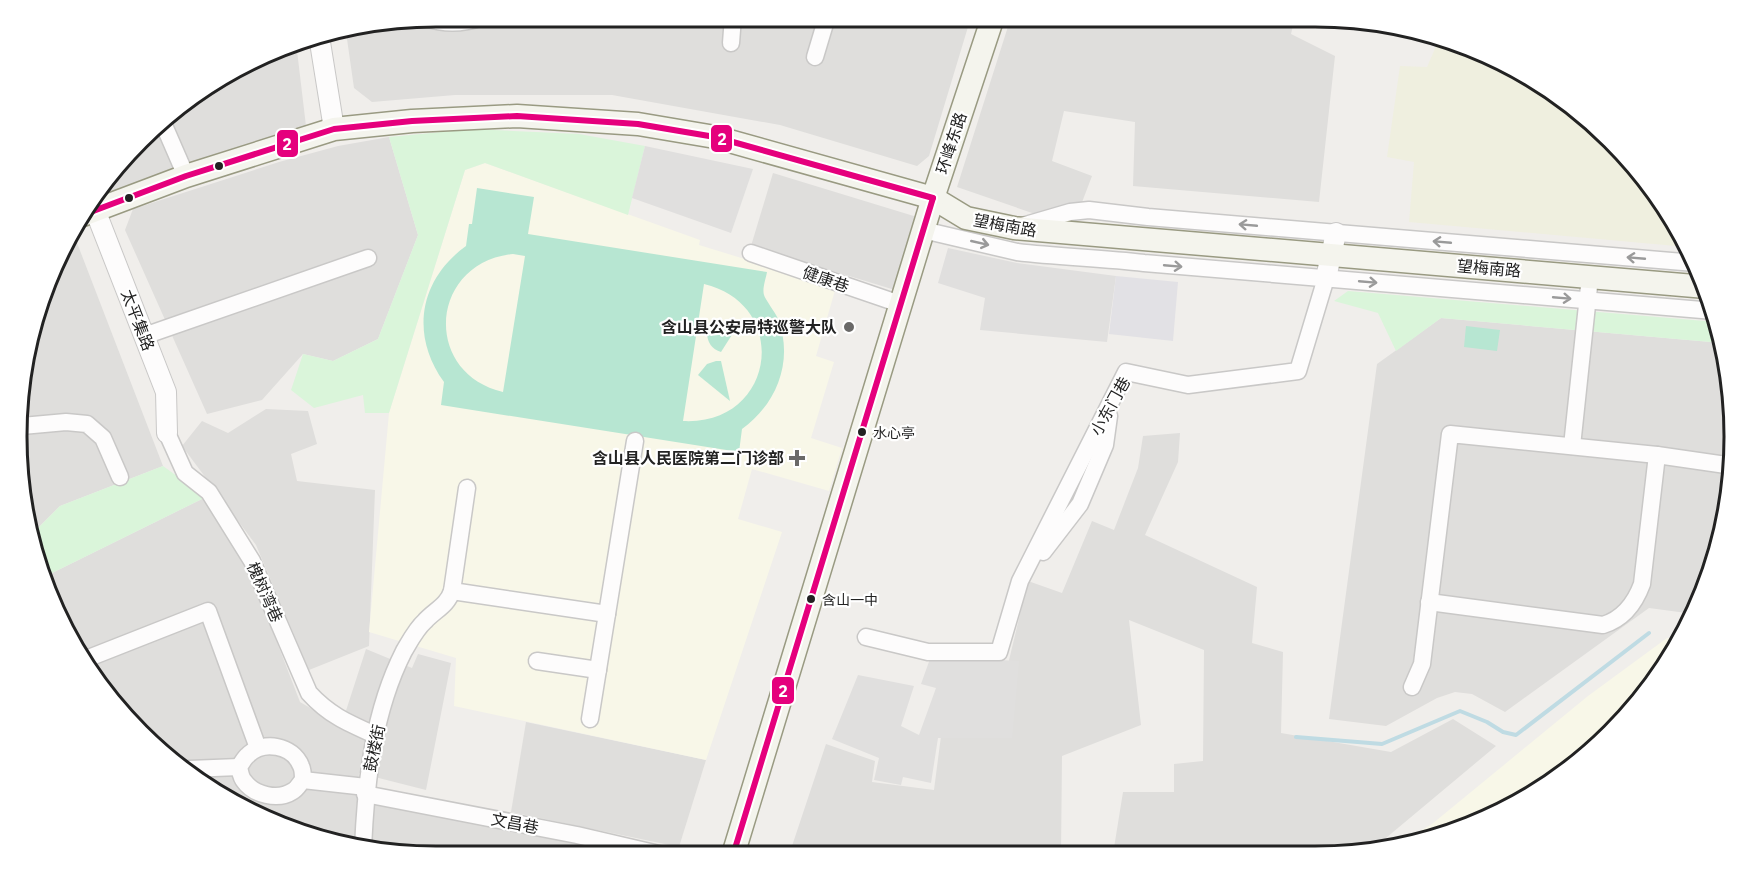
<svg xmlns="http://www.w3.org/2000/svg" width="1751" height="873" font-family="'IBM Plex Sans','Noto Sans SC',sans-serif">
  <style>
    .residential { fill: #dfdedc }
    .education { fill: #f8f7e8 }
    .farmland { fill: #efefdf }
    .park { fill: #daf5da }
    .pitch { fill: #b7e6d2; fill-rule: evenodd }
    .parking { fill: #e0dfde }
    .plaza { fill: #e2e1e5 }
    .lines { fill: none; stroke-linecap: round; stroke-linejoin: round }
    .stream { stroke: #bfdbe3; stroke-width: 4 }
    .minor-casing { stroke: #c9c8c7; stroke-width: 19 }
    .tertiary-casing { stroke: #c9c8c7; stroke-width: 22 }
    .secondary-casing { stroke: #999a82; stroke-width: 25 }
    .minor { stroke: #fdfcfc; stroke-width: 16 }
    .tertiary { stroke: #fdfcfc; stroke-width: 20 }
    .secondary { stroke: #f4f4ed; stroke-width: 22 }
    .bus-1-casing { stroke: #fff; stroke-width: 10 }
    .bus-1 { stroke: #e5007d; stroke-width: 6 }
    .oneway { stroke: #9a9a9a }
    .bus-dot { fill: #222; stroke: #fff; stroke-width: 2 }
    .poi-dot { fill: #6a6968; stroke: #fff; stroke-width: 2 }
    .labels { text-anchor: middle; stroke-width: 4.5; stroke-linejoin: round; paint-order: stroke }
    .bus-label { font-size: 14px; fill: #222; stroke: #fff; text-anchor: start }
    .street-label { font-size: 16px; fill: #222; stroke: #fff }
    .poi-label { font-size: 16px; font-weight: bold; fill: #222; stroke: #fff; text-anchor: end }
    .rim { fill: none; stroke: #222; stroke-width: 3 }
    .line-badge { stroke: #fff; stroke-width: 2 }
    .badge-label { font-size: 16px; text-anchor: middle; font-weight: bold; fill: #fff }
  </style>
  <rect width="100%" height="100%" fill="#f0eeeb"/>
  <g class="residential">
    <polygon points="437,17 971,17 929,156 917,166 780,125 612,95 455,95 372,102 354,88 346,32"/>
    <polygon points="1011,17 1295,17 1291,34 1335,56 1319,202 1133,186 1135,122 1064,111 1052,161 1092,176 1076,218 1038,215 957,187"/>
    <polygon points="296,42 306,126 87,203 181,104"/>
    <polygon points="389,137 418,235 378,339 333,361 303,354 262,400 207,414 125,230 133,209 279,162 338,146"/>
    <polygon points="773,173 917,217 895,290 751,246"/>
    <polygon points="74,235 163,466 60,506 33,533 20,491 25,354 49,275 69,237"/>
    <polygon points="1441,318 1722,343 1731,381 1734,464 1720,545 1694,614 1649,608 1505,712 1472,694 1455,692 1437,698 1386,726 1329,719 1377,364"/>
    <polygon points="266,409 308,411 317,444 291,454 297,481 375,490 369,646 309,670 256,545 182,446 202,421 228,433"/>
    <polygon points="1180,433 1178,462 1145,535 1257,587 1252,643 1283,652 1281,733 1391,752 1453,719 1496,746 1368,853 1113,854 1123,792 1174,792 1174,764 1203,761 1204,650 1129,620 1141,725 1062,756 1061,854 789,855 826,744 875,761 872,782 934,790 941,736 992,731 1028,581 1062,593 1092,521 1114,530 1138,468 1143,436"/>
    <polygon points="206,497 245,559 300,702 341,726 366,649 412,668 418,654 451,663 426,790 359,773 354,847 328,842 251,813 140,734 60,623 46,576"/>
    <polygon points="526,722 706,760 679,847 511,812"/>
    <polygon points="370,804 617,849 640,855 409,856 368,849"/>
  </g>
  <g class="education">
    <polygon points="485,163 700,240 699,245 836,287 816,356 834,362 811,438 842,448 829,491 752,469 738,519 782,532 706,760 454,706 456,658 369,632 389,413 465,170"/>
    <polygon points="1667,638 1681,639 1647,692 1570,770 1475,825 1393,847 1432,824 1588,696"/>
  </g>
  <polygon class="farmland" points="1440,37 1500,60 1570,103 1630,159 1678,226 1687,247 1409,222 1414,162 1387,157 1400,66 1427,67"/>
  <g class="park">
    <polygon points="473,129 579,134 645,146 628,215 485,163 465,170 389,413 365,413 363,395 314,408 291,390 303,354 333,361 378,339 418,235 389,137"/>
    <polygon points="1348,291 1717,322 1722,343 1441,318 1396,351 1378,313 1334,301"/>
    <polygon points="163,466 206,497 46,576 33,533 60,506"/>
  </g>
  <g class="pitch">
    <path d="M 477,188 L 534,197 L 528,234 L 767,272 C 766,278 762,289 764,295 C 765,299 775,312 778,319 C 794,360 777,404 742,429 L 739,452 L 441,405 L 444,382 C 410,335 419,280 466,246 L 469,224 L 472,224 ZM 513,254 L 525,256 L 503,392 C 422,373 429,263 513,254 ZM 704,284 C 792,305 775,426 683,421 Z"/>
    <path d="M 742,319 L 721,352 C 712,349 707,343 707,332 Z"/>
    <polygon points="1466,326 1500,330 1497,351 1464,347"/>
    <polygon points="716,361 721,361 730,401 698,375 707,364"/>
  </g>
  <g class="parking">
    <polygon points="645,146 753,169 731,233 632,198"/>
    <polygon points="948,248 1017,263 1116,276 1107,342 980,330 985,298 938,283"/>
    <polygon points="931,656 1019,661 1012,738 938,738 931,783 903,777 901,785 874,780 879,758 832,739 858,675 914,686 901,726 919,735 936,688 921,684"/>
  </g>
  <polygon class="plaza" points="1116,276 1178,282 1173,341 1109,334"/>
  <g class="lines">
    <polyline class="stream" points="1296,737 1382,744 1460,711 1487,722 1503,732 1516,735 1649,633"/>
    <defs>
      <g id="minor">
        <path d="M 426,18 C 446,25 463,24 482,17"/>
        <polyline points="731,43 733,17"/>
        <polyline points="815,57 827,17"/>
        <polyline points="163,123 186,176"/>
        <polyline points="1022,226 1070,212 1089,210 1148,217 1695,263"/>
        <path d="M 923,230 L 1017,252 C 1059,257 1102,258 1144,263 L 1714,311"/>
        <polyline points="751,253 900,304"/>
        <polyline points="144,336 368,258"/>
        <polyline points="22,426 66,422 87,424 103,438 120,477"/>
        <path d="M 167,433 L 185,473 L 209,492 L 252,561 L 309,693 C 329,715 348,723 375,735"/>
        <polyline points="1572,446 1590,277"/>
        <polyline points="1043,552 1080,504 1105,445 1109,416"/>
        <polyline points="452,591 607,614"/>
        <path d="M 1429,602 L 1603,625 C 1623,619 1635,603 1642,584 L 1657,455"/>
        <polyline points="866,637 928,652 999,652 1020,581 1126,372 1188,385 1298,371 1326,278"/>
        <polyline points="86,659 208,611 258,748"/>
        <polyline points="537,661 598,670"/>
        <polyline points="1412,687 1422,664 1450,434 1657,455 1733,466"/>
        <polyline points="590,719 635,441"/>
        <polyline points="189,769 239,767"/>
        <path d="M 303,780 C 300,783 297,789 293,791 C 278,801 254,795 244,781 C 241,778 240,771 239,767 C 242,763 244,758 248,755 C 263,740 293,745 301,766 C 303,770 303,776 303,780 L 366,787"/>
        <polyline points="365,794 577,835 663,855"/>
        <path d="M 363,848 C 366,781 373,712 404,651 C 410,641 416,629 425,621 C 435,610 447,606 452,591 L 467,488"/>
      </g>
      <g id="tertiary">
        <polyline points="319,36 334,129"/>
        <polyline points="95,210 166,392 167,433"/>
        <polyline points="1326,278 1336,233"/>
      </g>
      <g id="secondary">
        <polyline points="80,216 186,176 334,129 412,121 517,116 638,124 715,137 933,198 966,218 1014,228 1706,287"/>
        <polyline points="733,855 933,198 993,17"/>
      </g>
    </defs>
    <use href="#minor" class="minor-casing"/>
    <use href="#tertiary" class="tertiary-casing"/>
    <use href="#secondary" class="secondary-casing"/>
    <use href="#minor" class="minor"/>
    <use href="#tertiary" class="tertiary"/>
    <use href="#secondary" class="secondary"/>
    <defs>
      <g id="bus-1">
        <polyline points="80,216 186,176 334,129 412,121 517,116 638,124 715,137 933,198"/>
        <polyline points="733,855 933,198"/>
      </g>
    </defs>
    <use href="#bus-1" class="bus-1-casing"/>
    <use href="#bus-1" class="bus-1"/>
  </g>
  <defs><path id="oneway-shaft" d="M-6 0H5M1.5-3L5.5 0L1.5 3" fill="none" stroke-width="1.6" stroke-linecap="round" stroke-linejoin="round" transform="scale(1.5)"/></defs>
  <g class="oneway">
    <use href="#oneway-shaft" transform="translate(1248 225) rotate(-175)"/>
    <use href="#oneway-shaft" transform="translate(1442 242) rotate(-175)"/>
    <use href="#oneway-shaft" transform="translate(980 243) rotate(13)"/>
    <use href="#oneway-shaft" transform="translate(1636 258) rotate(-175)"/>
    <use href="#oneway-shaft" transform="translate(1173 266) rotate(5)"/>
    <use href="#oneway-shaft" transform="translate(1368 282) rotate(5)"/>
    <use href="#oneway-shaft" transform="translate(1562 298) rotate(5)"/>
  </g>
  <g class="bus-dot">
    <circle cx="219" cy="166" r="5"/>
    <circle cx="129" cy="198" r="5"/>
    <circle cx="862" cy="432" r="5"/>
    <circle cx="811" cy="599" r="5"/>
  </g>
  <g class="poi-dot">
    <circle cx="849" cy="327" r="6"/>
    <path d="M794 449h6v6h6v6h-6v6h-6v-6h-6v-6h6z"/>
  </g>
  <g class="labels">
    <g class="bus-label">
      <text x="873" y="438">水心亭</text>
      <text x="822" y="605">含山一中</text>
    </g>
    <g class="street-label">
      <text transform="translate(951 143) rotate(-72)" y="6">环峰东路</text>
      <text transform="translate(1005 225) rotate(10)" y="6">望梅南路</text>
      <text transform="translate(1489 268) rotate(5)" y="6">望梅南路</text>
      <text transform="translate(826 279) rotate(19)" y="6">健康巷</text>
      <text transform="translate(138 320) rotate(69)" y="6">太平集路</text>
      <text transform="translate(1110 406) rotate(-61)" y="6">小东门巷</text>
      <text transform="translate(265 592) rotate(66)" y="6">槐树湾巷</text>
      <text transform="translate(374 748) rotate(-78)" y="6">鼓楼街</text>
      <text transform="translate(515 823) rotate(11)" y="6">文昌巷</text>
    </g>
    <g class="poi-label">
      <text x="837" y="333">含山县公安局特巡警大队</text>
      <text x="784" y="464">含山县人民医院第二门诊部</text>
    </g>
  </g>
  <path d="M0 0H1751V873H0ZM436 27H1315A409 409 0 0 1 1724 436V437A409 409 0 0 1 1315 846H436A409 409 0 0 1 27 437V436A409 409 0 0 1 436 27Z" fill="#fff" fill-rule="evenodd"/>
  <path class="rim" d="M436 27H1315A409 409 0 0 1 1724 436V437A409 409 0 0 1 1315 846H436A409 409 0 0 1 27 437V436A409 409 0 0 1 436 27Z"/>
  <g class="line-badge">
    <rect x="710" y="124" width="23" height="29" rx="6" fill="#e5007d"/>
    <rect x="276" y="129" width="23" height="29" rx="6" fill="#e5007d"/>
    <rect x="771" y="676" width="24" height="29" rx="6" fill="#e5007d"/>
  </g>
  <g class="badge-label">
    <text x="722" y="145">2</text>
    <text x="287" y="150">2</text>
    <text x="783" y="697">2</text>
  </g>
</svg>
